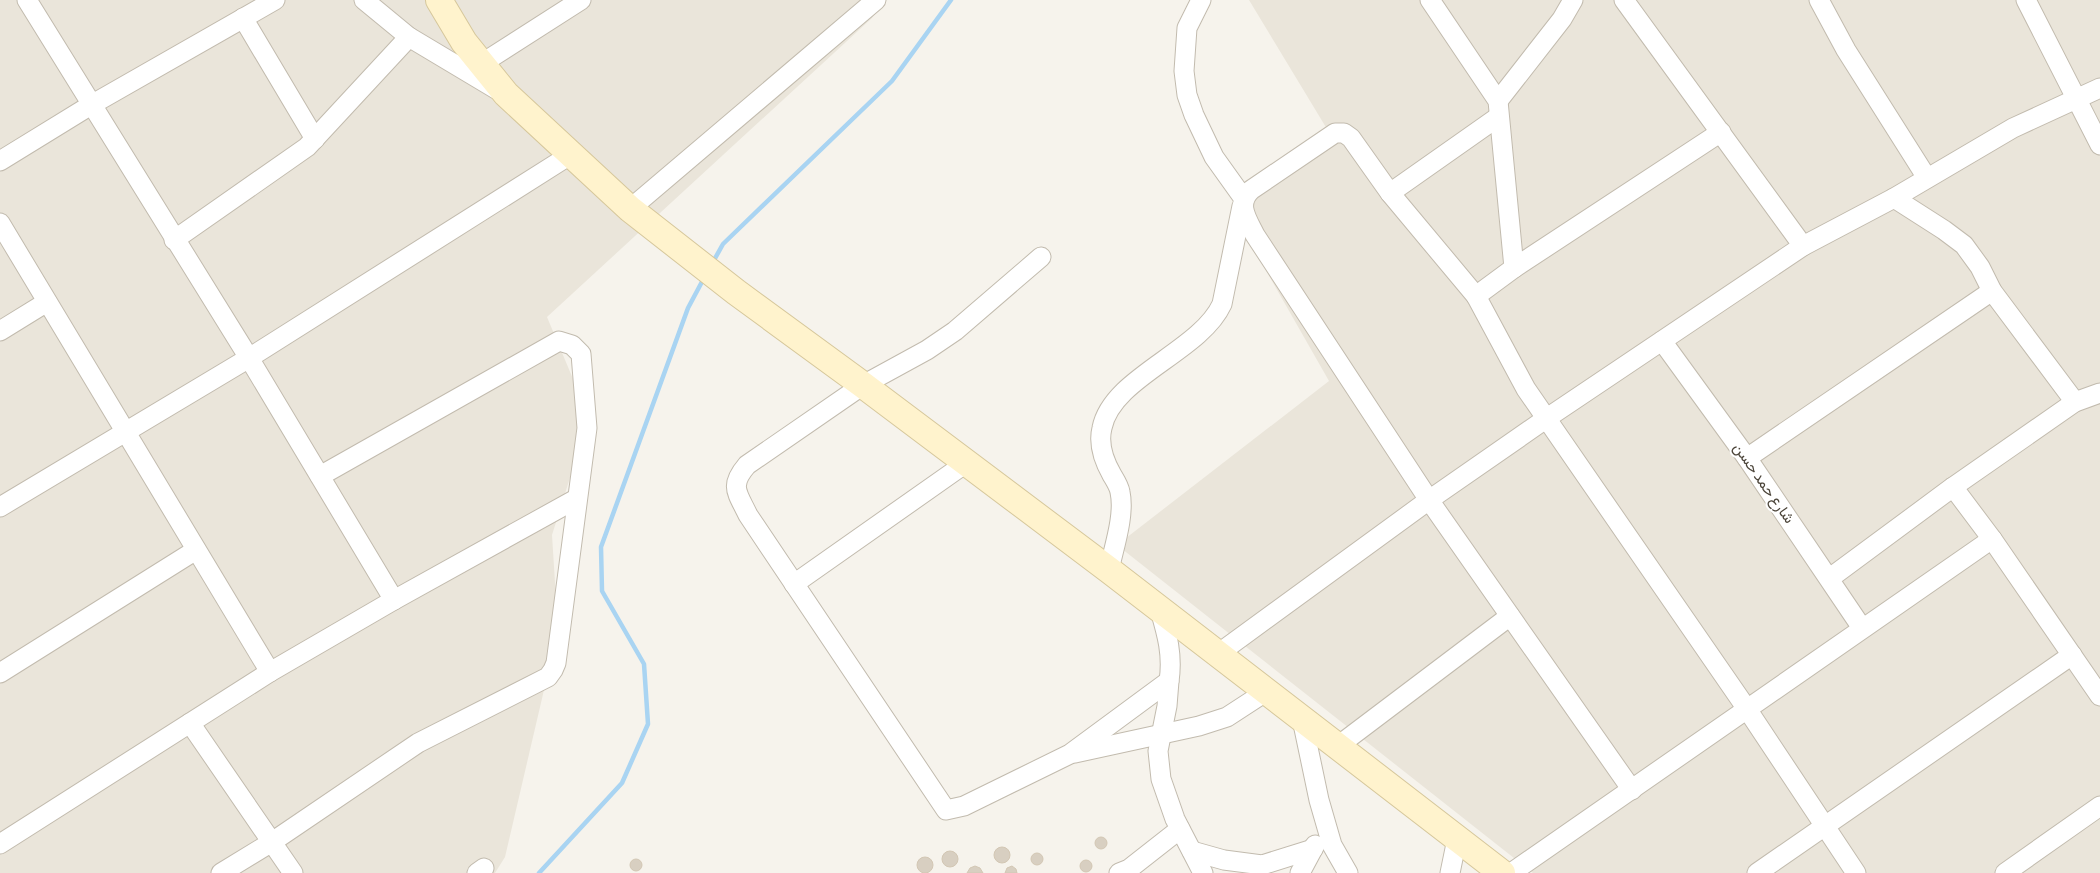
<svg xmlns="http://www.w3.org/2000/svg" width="2100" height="873" font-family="'Asap Condensed',Vazirmatn,sans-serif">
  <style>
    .residential { fill: #eae5da }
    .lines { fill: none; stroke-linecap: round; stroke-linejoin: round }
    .stream { stroke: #a9d4f2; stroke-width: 4.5 }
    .building { fill: #d8cfc1; stroke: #d3c7b4 }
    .street-casing { stroke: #c2bbae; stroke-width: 21 }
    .secondary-casing { stroke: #d6c79b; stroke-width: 28 }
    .street { stroke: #fff; stroke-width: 19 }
    .secondary { stroke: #fff3cd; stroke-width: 26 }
    .labels { text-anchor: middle; stroke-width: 4; stroke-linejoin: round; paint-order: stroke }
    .street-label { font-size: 15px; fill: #4b4439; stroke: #fff }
  </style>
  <rect width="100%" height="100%" fill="#f6f3ec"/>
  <g class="residential">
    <polygon points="0,0 885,0 872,18 547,317 589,417 552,535 558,630 505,857 495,873 0,873"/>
    <polygon points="1249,0 2100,0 2100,873 1533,873 1117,545 1329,381 1231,209 1327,129"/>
  </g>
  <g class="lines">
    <g class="stream">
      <polyline points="713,262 723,244 892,81 951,0"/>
      <polyline points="539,873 622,783 648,724 644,664 602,591 601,547 688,308 704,278"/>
    </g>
  </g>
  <g class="building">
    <circle cx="1101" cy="843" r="6"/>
    <circle cx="1002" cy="855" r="8"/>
    <circle cx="950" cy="859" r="8"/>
    <circle cx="1037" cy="859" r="6"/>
    <circle cx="925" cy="865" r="8"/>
    <circle cx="636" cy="865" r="6"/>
    <circle cx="1086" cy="866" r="6"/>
    <polygon points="975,866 980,868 983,873 967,873 970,868"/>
    <polygon points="1012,866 1016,869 1017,873 1005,873 1007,868"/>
  </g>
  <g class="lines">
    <defs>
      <g id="street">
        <polyline points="27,0 249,358 394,600"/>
        <polyline points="364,0 409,37 496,89"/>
        <polyline points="1201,0 1187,28 1184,71 1187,95 1194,115 1214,157 1244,199"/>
        <polyline points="1430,0 1498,101 1514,268 1476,296"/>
        <polyline points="1624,0 1803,246"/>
        <polyline points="1819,0 1846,50 1927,178"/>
        <polyline points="2026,0 2100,145"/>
        <polyline points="243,18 315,139"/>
        <polyline points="481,64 581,0"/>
        <polyline points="1498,101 1562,19 1573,0"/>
        <polyline points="0,161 91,105 275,0"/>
        <polyline points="1390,193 1498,117"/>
        <polyline points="1894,198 1944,230 1964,245 1980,267 1992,291 2075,402"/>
        <polyline points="630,209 876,0"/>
        <polyline points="0,223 270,672"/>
        <polyline points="174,240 307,147 409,37"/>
        <path d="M 1041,257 L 955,331 L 927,350 L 863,385 L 747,465 C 729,486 737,492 748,515 L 946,810 L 964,806 L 1070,754 L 1169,681 C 1173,655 1167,634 1160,610"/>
        <polyline points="1514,268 1721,132"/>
        <polyline points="0,331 47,302"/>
        <polyline points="1662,341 1747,458 1862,628"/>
        <polyline points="1747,458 1992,291"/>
        <polyline points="1953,487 1992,539 2100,696"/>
        <polyline points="0,507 249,358 570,155"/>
        <path d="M 1109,570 C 1114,547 1125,515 1120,492 C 1119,486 1115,480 1112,475 C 1104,461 1098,444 1102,428 C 1112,377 1200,352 1222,304 L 1242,206"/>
        <polyline points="1830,578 1953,487 2075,402 2100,393"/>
        <polyline points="794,584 966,463"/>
        <polyline points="1218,654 1429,500 1547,418 1803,246 1894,198 2013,128 2100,88"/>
        <polyline points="0,673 196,550"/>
        <polyline points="1169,681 1167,706 1158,751 1161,779 1175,819 1203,873"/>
        <polyline points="1302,719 1319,800 1332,845 1348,873"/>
        <polyline points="190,723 293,873"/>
        <polyline points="1338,746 1510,616"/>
        <polyline points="1075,753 1199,726 1227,717 1267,691"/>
        <path d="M 1632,790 L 1429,500 L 1255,235 C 1247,219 1236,204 1251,190 L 1335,133 L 1344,133 L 1351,138 L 1390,193 L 1476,296 L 1526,389 L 1747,709 L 1856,873"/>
        <polyline points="0,844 270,672 394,600 576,499"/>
        <polyline points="1192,851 1224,860 1262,865 1313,849"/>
        <polyline points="221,873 272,842 418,743 548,677 553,670 556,663 587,428 581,354 572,345 559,341 320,476"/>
        <polyline points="477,873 484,868"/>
        <polyline points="1119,873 1129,869 1180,829"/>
        <polyline points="1300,873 1315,845"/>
        <polyline points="1450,873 1457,839"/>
        <polyline points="1511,873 1992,539"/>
        <polyline points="1757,873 2072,655"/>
        <polyline points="2005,873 2100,806"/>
      </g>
      <polyline id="secondary" points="439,0 464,42 506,94 630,209 736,292 863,385 1109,570 1502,873"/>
    </defs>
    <use href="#street" class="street-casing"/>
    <use href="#secondary" class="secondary-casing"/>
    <use href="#street" class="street"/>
    <use href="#secondary" class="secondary"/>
  </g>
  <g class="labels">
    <g class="street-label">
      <text transform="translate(1764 483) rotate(55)" y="5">شارع حمد حسن</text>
    </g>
  </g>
</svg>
